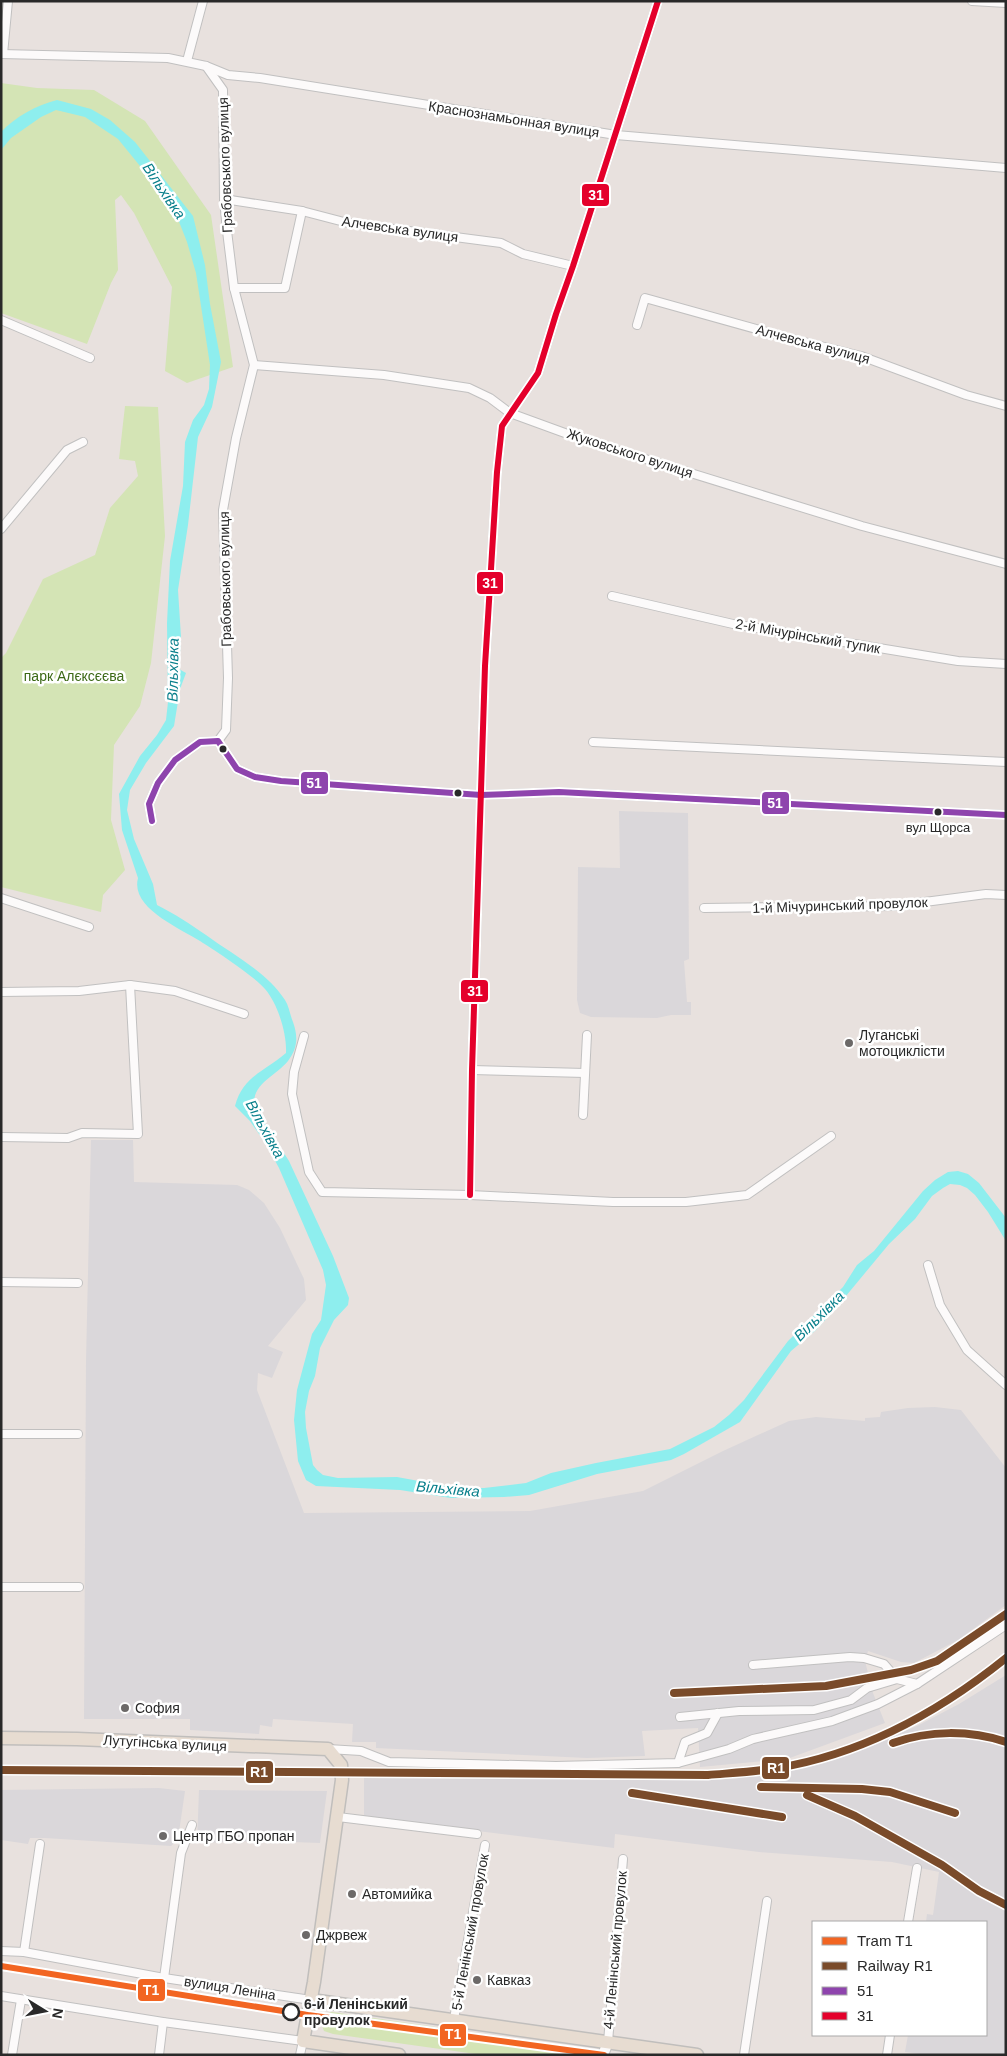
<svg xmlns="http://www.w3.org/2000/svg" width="1007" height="2056" font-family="Helvetica,sans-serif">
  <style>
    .industrial { fill: #dad7da }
    .green { fill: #d4e4b5 }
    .water { fill: #8eeeee }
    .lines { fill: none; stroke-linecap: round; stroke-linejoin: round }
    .minor-casing { stroke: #c1c0c0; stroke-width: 10 }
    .tertiary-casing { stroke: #c1c0c0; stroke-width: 12 }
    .primary-casing { stroke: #c0bebc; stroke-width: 15 }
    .minor { stroke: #fcfafa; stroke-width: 8 }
    .tertiary { stroke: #fcfafa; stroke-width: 10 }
    .primary { stroke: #e7dcd1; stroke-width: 12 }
    .bus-1-casing { stroke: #fff; stroke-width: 10 }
    .bus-2-casing { stroke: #fff; stroke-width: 10 }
    .bus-1 { stroke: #8e44ad; stroke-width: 6 }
    .bus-2 { stroke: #e4002b; stroke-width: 6 }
    .rail-1-casing { stroke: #fff; stroke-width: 11 }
    .rail-1 { stroke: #7a4b2a; stroke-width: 8 }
    .tram-1-casing { stroke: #fff; stroke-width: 10 }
    .tram-1 { stroke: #f26522; stroke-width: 6 }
    .bus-dot { fill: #292929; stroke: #fff; stroke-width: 2 }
    .poi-dot { fill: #6c6968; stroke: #fff; stroke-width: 2 }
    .stop-dot { fill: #fff; stroke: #292929; stroke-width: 2.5 }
    .labels { text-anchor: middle; stroke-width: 5; stroke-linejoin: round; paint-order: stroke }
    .bus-label { font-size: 13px; fill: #292929; stroke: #fff }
    .street-label { font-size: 14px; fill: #292929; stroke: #fff }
    .park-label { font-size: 14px; fill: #3c6916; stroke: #fff }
    .poi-label { font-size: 14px; fill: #292929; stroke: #fff; text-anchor: start }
    .stop-label { font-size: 14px; font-weight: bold; fill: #292929; stroke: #fff; text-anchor: start }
    .water-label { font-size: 15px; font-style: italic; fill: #087f8b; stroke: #fff }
    .line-badge { stroke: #fff; stroke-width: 2 }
    .badge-label { font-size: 14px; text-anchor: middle; font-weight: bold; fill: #fff }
  </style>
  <rect width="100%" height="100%" fill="#e8e1de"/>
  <g class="industrial">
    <polygon points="619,811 688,813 689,959 684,961 687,1002 691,1002 691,1015 671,1015 657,1018 591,1017 580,1013 577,1000 578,867 620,868"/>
    <polygon points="91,1140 133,1140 134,1182 237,1185 249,1190 264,1203 280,1228 304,1279 306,1300 268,1346 283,1352 272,1378 258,1373 257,1390 304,1513 530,1511 643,1491 723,1451 789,1421 816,1417 865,1421 865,1418 880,1417 881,1412 908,1408 935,1407 961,1410 1006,1468 1006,1605 958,1640 914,1663 901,1662 868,1651 865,1661 873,1693 885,1723 787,1759 700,1767 698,1728 642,1731 645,1756 587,1758 376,1748 376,1742 352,1742 353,1724 273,1719 272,1727 260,1725 259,1734 190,1730 190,1719 84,1719 86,1361"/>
    <polygon points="1006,1675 1006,2055 928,2055 905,2052 908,2035 986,2035 986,1922 926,1922 927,1914 933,1915 939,1872 892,1862 759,1852 615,1834 614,1848 364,1817 364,1777 642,1780 770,1775 855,1752 917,1726 959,1704"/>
    <polygon points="159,1788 185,1791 178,1839 171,1846 45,1838 30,1838 28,1844 1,1840 1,1790"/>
    <polygon points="199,1790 327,1791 320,1843 264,1841 197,1843"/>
  </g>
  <g class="green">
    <polygon points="1,83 37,88 94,90 145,121 211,215 233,367 187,383 165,371 172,287 134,213 121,195 115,200 118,270 111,283 87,344 1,313"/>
    <polygon points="125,406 158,407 165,536 151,663 140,706 114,745 111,820 125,870 103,895 101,912 1,887 1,658 6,653 43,579 95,555 110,508 138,476 135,461 119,459"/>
    <polygon points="332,2012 580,2048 585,2055 483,2055 333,2034 324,2031 322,2026 324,2014"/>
  </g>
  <path class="water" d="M 57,100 L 91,109 L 110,120 L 135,142 L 193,216 L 205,265 L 210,304 L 221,362 L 212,407 L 198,437 L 188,525 L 178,590 L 181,637 L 179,669 L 186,673 L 180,689 L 174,726 L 146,763 L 130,790 L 127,810 L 134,839 L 153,884 L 157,905 C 175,914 190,924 206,935 C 233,955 266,971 285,1000 C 289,1006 290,1015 293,1022 C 298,1036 298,1048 288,1061 C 276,1076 249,1085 255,1108 L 289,1161 L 333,1256 L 349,1298 L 348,1305 L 334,1320 L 320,1348 L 315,1376 L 309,1391 L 305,1412 L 306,1428 L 313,1465 L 317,1470 L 323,1475 L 338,1478 L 397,1477 L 457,1488 L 484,1488 L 526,1483 L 551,1473 L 596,1463 L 670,1449 L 714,1427 L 729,1415 L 744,1400 L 788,1341 L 843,1287 L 857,1265 L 874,1251 L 923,1191 L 935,1180 L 948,1172 L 958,1171 L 968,1174 L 979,1183 L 1006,1218 L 1006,1241 L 988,1212 L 975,1195 L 967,1188 L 960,1185 L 950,1184 L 943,1188 L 932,1196 L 915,1219 L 889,1244 L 836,1308 L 816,1330 L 791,1351 L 740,1422 L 684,1454 L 671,1460 L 597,1474 L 529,1495 L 504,1497 L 451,1498 L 400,1490 L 316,1486 L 306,1480 L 298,1461 L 294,1420 L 297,1390 L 312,1334 L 321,1320 L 326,1285 L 323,1270 L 279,1168 L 266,1144 L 250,1121 L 235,1106 C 243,1076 264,1072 286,1053 C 287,1034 278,1004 265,989 C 254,976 216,951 200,941 C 180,928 130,908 138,878 L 122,830 L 119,794 L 140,756 L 157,735 L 166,720 L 168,702 L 167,623 L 170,561 L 183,486 L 185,442 L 193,420 L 204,405 L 209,389 L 210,365 L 196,273 L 187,242 L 176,214 L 162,193 L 118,139 L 85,117 L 56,110 L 41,117 L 11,138 L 1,150 L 1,132 C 15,117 37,105 57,100 Z"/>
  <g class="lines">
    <defs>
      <g id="minor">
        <polyline points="972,1 1006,3"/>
        <polyline points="1,54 168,58 206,66 228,75 260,78 616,135 1006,168"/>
        <polyline points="3,54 8,1"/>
        <polyline points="187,61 203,1"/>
        <polyline points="206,66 223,90 224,199 227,231 234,288 254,365 236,438 223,510 228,678 226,730 218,741"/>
        <polyline points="224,199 302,211 348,223 501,243 523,254 573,266"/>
        <polyline points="234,288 285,288 302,211"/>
        <polyline points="1,320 90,358"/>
        <polyline points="637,325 645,298 792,339 861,356 966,395 1006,406"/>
        <polyline points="254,365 384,375 469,388 490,398 510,413 584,440 862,526 1006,564"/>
        <polyline points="1,529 67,450 83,442"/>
        <polyline points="612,596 733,624 958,661 1006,664"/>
        <polyline points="593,742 1006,762"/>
        <polyline points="152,821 149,804 158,783 175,760 200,742 218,741 237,769 255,777 281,781 481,795 559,792 1006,815"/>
        <polyline points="1,898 89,927"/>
        <polyline points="704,908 894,906 986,894 1006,895"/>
        <polyline points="130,985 175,991 244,1014"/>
        <polyline points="1,992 79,991 130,985 138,1134 82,1133 68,1138 1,1137"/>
        <polyline points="304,1036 294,1072 292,1094 309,1172 322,1192 470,1195 613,1202 686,1202 747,1195 831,1136"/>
        <polyline points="472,1070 585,1073"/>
        <polyline points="583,1115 587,1035"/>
        <polyline points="470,1195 472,1070 485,666 497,472 502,426 538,373 556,314 573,266 658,1"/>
        <polyline points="928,1265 940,1305 967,1350 1006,1385"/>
        <polyline points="1,1282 78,1283"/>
        <polyline points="1,1434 78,1434"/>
        <polyline points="1,1587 79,1587"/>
        <polyline points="753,1665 850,1657 864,1658 884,1664 897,1679 917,1684 1006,1625"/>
        <polyline points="680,1717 739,1711 814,1710 851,1700 867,1688 897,1679"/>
        <polyline points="328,1749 361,1751 389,1762 556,1766 678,1763 729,1749 753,1739 832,1721 878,1704 917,1684"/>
        <polyline points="678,1763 685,1742 707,1733 718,1713"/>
        <polyline points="338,1817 477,1834"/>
        <polyline points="908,1922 917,1868"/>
        <polyline points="1,1951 24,1952 164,1978 311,2000"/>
        <polyline points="24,1952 40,1844"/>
        <polyline points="164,1978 181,1853 192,1825"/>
        <polyline points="1,1996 163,2022 303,2041 300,2055"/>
        <polyline points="454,2019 485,1845"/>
        <polyline points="608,2042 623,1859"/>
        <polyline points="12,2055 21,2000"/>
        <polyline points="159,2055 163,2022"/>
        <polyline points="744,2055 767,1901"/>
        <polyline points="887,2055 890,2035"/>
      </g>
      <polyline id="tertiary" points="603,2055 608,2042"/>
      <g id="primary">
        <polyline points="1,1738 77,1739 328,1749 341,1765 342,1780 314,1982 303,2041 399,2055"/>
        <polyline points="311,2000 697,2055"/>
      </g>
    </defs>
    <use href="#minor" class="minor-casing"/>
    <use href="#tertiary" class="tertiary-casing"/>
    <use href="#primary" class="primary-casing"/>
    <use href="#minor" class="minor"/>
    <use href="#tertiary" class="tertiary"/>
    <use href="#primary" class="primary"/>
    <defs>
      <polyline id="bus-1" points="152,821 149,804 158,783 175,760 200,742 218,741 237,769 255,777 281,781 481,795 559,792 1006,815"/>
      <polyline id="bus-2" points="470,1195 472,1070 485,666 497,472 502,426 538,373 556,314 573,266 658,1"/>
    </defs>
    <use href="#bus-1" class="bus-1-casing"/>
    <use href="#bus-2" class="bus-2-casing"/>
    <use href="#bus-1" class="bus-1"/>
    <use href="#bus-2" class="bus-2"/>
    <defs>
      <g id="rail-1">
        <polyline points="674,1693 826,1686 911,1670 937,1661 1006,1614"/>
        <path d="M 893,1743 C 929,1730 970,1730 1006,1742"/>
        <path d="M 1,1770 L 708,1775 C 731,1773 754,1772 777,1768 C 863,1754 939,1712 1006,1658"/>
        <polyline points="761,1787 862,1789 890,1792 955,1813"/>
        <polyline points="632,1793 782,1817"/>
        <polyline points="807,1795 855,1816 942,1865 979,1891 1006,1905"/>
      </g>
    </defs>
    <use href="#rail-1" class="rail-1-casing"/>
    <use href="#rail-1" class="rail-1"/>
    <defs>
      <polyline id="tram-1" points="1,1966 308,2015 604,2055"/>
    </defs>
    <use href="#tram-1" class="tram-1-casing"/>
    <use href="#tram-1" class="tram-1"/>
  </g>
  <g class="bus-dot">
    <circle cx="223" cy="749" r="4.5"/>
    <circle cx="458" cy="793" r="4.5"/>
    <circle cx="938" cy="812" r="4.5"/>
  </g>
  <g class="poi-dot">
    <circle cx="849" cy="1043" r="5"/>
    <circle cx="125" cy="1708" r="5"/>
    <circle cx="163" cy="1836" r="5"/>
    <circle cx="352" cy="1894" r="5"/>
    <circle cx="306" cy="1935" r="5"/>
    <circle cx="477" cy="1980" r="5"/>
  </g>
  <circle class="stop-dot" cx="291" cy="2012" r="8"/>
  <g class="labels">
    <g class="bus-label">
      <text x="938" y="832">вул Щорса</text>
    </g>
    <g class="street-label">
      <text transform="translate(514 119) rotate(9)" y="5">Краснознамьонная вулиця</text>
      <text transform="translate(225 165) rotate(-92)" y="5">Грабовського вулиця</text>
      <text transform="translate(400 229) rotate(8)" y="5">Алчевська вулиця</text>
      <text transform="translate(813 344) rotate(15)" y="5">Алчевська вулиця</text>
      <text transform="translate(630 453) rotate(18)" y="5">Жуковського вулиця</text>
      <text transform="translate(225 579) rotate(-91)" y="5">Грабовського вулиця</text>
      <text transform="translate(808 636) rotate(10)" y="5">2-й Мічурінський тупик</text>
      <text transform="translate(840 905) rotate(-2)" y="5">1-й Мічуринський провулок</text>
      <text transform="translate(165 1743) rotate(3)" y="5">Лутугінська вулиця</text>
      <text transform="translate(470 1932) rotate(-80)" y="5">5-й Ленінський провулок</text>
      <text transform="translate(615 1950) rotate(-85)" y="5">4-й Ленінський провулок</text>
      <text transform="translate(230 1988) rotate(9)" y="5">вулиця Леніна</text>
    </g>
    <g class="park-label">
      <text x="74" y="681">парк Алєксєєва</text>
    </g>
    <g class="poi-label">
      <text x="859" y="1040">Луганські<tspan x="859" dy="16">мотоциклісти</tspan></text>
      <text x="135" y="1713">София</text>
      <text x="173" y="1841">Центр ГБО пропан</text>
      <text x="362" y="1899">Автомийка</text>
      <text x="316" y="1940">Джрвеж</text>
      <text x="487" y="1985">Кавказ</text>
    </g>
    <g class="stop-label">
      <text x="304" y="2009">6-й Ленінський<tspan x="304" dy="16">провулок</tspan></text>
    </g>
    <g class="water-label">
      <text transform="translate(164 191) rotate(56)" y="5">Вільхівка</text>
      <text transform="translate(173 670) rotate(-89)" y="5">Вільхівка</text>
      <text transform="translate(265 1129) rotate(61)" y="5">Вільхівка</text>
      <text transform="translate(819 1316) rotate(-45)" y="5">Вільхівка</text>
      <text transform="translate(448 1489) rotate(5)" y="5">Вільхівка</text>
    </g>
  </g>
  <g class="line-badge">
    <rect x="581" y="183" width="29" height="24" rx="5" fill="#e4002b"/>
    <rect x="476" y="571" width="28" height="24" rx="5" fill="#e4002b"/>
    <rect x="300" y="771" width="29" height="24" rx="5" fill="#8e44ad"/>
    <rect x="761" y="791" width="29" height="24" rx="5" fill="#8e44ad"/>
    <rect x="460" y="979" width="29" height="24" rx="5" fill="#e4002b"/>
    <rect x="761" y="1756" width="29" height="24" rx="5" fill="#7a4b2a"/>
    <rect x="245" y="1760" width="29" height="24" rx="5" fill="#7a4b2a"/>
    <rect x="137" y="1978" width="29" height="24" rx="5" fill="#f26522"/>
    <rect x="439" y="2023" width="28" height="24" rx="5" fill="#f26522"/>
  </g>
  <g class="badge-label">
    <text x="596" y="200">31</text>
    <text x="490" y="588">31</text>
    <text x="314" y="788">51</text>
    <text x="775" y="808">51</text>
    <text x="475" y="996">31</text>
    <text x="776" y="1773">R1</text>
    <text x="259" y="1777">R1</text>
    <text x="151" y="1995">T1</text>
    <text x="453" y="2039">T1</text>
  </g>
  <rect width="1007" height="2056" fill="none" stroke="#292929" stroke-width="5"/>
  <rect x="812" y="1921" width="175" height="115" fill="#ffffff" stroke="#a9a9a9"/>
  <rect x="822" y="1937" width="25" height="8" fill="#f26522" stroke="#a9a9a9"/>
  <text x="857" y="1946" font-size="15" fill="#292929">Tram T1</text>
  <rect x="822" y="1962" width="25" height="8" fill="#7a4b2a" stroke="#a9a9a9"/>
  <text x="857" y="1971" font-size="15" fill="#292929">Railway R1</text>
  <rect x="822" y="1987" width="25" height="8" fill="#8e44ad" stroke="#a9a9a9"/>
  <text x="857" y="1996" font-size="15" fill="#292929">51</text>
  <rect x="822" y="2012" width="25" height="8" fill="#e4002b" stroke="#a9a9a9"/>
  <text x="857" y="2021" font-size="15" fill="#292929">31</text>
  <g transform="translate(45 2011) rotate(100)" stroke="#ffffff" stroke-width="4" paint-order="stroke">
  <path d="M0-4L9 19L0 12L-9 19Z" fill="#292929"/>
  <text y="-8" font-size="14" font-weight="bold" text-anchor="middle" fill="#292929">N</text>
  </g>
</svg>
